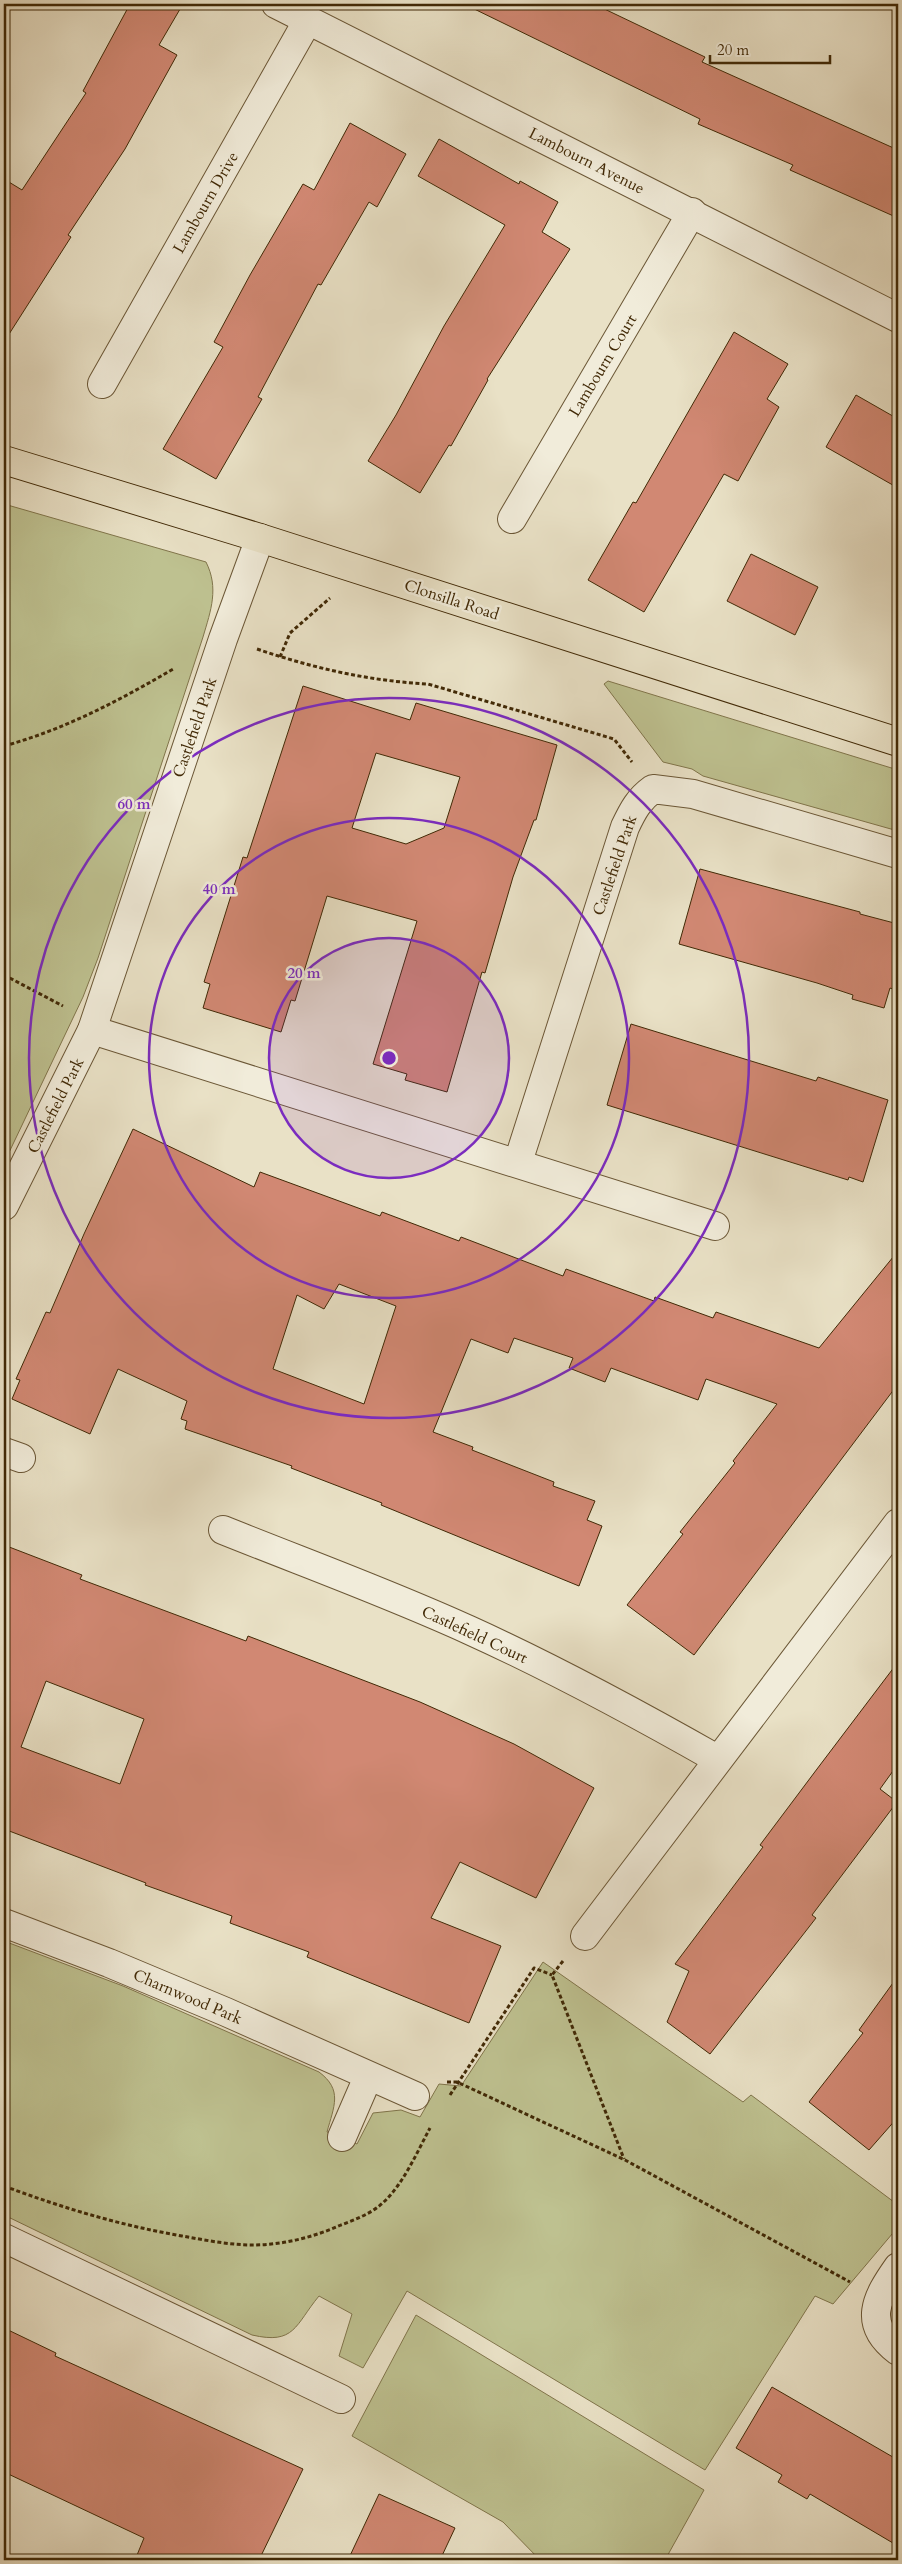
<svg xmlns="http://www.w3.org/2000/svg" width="902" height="2564" font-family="Cardo,serif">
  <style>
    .green { fill: #bec190; stroke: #80754b }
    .building { fill: #d18873; stroke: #412906; fill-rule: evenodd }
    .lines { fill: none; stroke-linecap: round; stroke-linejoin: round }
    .minor-casing { stroke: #6b5736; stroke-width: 30 }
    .major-casing { stroke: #412906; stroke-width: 30 }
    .path { stroke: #412906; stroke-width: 3; stroke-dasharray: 4 2.5; stroke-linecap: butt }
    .minor { stroke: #f1ecda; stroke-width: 28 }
    .major { stroke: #e9e1c6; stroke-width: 28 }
    .ring { fill: none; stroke: #7b2cbf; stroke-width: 2.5 }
    .labels { text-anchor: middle; stroke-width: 5; stroke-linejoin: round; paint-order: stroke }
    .street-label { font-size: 16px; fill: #412906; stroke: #f1ecda }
    .centre { fill: #7b2cbf; stroke: #f1ecda; stroke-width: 2.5 }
    .ring-label { font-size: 15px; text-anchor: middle; font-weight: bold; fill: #7b2cbf; stroke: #f1ecda; stroke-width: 5; stroke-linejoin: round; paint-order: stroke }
  </style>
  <rect width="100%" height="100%" fill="#e9e1c6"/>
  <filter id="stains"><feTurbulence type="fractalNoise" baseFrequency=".004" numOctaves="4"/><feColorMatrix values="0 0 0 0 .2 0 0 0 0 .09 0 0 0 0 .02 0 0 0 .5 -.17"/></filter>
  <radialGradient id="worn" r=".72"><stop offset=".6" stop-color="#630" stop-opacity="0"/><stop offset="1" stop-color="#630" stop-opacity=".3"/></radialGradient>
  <g class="green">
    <path d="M 4,504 L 206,562 C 219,588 211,610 203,637 L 98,958 L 83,997 L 4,1163 Z"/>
    <polygon points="608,681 898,770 898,831 703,776 692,769 663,762 604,684"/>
    <path d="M 4,1941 L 123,1986 L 319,2072 C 343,2090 334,2106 327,2132 L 357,2144 L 373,2113 L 401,2110 L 420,2117 L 439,2084 L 461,2086 L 543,1962 L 743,2102 L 751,2095 L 898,2205 L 898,2227 L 833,2304 L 815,2296 L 705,2470 L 407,2291 L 363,2368 L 339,2356 L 352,2314 L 319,2296 C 295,2325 295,2345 252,2335 L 4,2215 Z"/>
    <polygon points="416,2315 704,2490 665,2560 540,2560 503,2522 352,2436"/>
  </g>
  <g class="building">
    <polygon points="130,4 183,4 159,45 177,55 125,149 68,235 71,237 4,342 4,179 22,190 86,93 83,91"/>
    <polygon points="464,4 594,4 705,57 702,62 898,150 898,218 790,170 793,165 698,124 700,119"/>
    <polygon points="350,123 406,154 377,207 369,202 321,285 318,284 258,397 262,399 216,479 163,449 223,347 214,342 250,275 303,184 314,190"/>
    <polygon points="439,139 519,184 520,181 558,202 542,232 570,249 487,379 488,380 451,446 449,445 420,493 368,461 396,415 444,326 505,225 418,176"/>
    <polygon points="734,332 788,364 767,399 779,407 738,481 724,474 644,612 588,580 633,502 636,503"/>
    <polygon points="856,395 898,419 898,488 826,447"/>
    <polygon points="751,554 818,587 795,635 727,601"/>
    <path d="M 303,686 L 410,720 L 416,703 L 557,745 L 536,820 L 534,820 L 513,877 L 485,973 L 482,972 L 447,1092 L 405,1080 L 407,1074 L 373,1064 L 417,921 L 327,896 L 295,1001 L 291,1000 L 281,1032 L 203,1008 L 210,984 L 204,982 L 243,857 L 247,858 ZM 376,753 L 460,777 L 444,828 L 406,844 L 352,828 Z"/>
    <polygon points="700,869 860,912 860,914 898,924 898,991 890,988 884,1008 852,999 853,995 817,983 679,944"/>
    <polygon points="631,1024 816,1081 818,1077 888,1100 863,1182 849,1177 848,1180 607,1105"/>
    <path d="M 133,1129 L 254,1187 L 260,1172 L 380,1216 L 382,1212 L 459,1241 L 461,1237 L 563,1276 L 566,1269 L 654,1301 L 655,1297 L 713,1318 L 716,1312 L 819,1348 L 898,1251 L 898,1384 L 694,1655 L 627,1605 L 683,1534 L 680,1532 L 735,1463 L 733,1461 L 777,1404 L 706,1379 L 698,1400 L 611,1368 L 605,1382 L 569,1368 L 573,1358 L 514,1338 L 508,1353 L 471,1339 L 433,1432 L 473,1447 L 472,1450 L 554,1482 L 553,1486 L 595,1501 L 587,1520 L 602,1526 L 579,1586 L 381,1505 L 382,1503 L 291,1468 L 292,1466 L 185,1429 L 187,1421 L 181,1419 L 187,1401 L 118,1369 L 90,1434 L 12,1399 L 20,1380 L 16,1379 L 46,1312 L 50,1313 L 84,1234 ZM 339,1284 L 396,1306 L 364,1404 L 273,1369 L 297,1295 L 324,1309 Z"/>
    <path d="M 4,1545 L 82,1575 L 80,1579 L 246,1641 L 248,1636 L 420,1702 L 514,1744 L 594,1788 L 536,1898 L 460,1862 L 431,1918 L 501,1946 L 469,2023 L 307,1957 L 309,1952 L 230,1923 L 232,1916 L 145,1885 L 146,1883 L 4,1829 ZM 46,1681 L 144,1719 L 120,1784 L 21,1747 Z"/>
    <polygon points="898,1662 898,1764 880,1789 897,1802 812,1915 816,1918 710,2054 667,2022 689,1971 675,1964 763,1847 760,1845 817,1769"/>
    <polygon points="898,1976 898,2117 869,2150 809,2102 863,2033 859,2030"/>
    <polygon points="4,2328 56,2353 55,2356 303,2469 259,2560 135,2560 144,2538 4,2472"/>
    <polygon points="772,2387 898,2460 898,2546 810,2494 807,2499 778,2482 782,2475 736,2448"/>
    <polygon points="379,2494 455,2528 440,2560 348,2560"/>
  </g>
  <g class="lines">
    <defs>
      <g id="minor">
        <polyline points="276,4 898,318"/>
        <polyline points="102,384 308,20"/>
        <polyline points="512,519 692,212"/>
        <polyline points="92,1030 715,1226"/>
        <path d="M 518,1162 L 625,827 C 633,810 639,799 653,789 L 693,794 L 898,854"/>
        <polyline points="4,1206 92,1030 223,639 260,538"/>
        <polyline points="4,1452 21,1458"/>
        <path d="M 223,1530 C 305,1563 388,1593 469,1630 C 553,1668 636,1713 717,1759"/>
        <polyline points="4,1923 109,1963 226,2012 415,2096"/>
        <polyline points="585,1936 898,1523"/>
        <polyline points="342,2137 368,2077"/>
        <polyline points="4,2238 341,2399"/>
        <path d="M 898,2267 C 876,2298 862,2324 898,2351"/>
      </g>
      <polyline id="major" points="4,460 260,538 898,742"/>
    </defs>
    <use href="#minor" class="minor-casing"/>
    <use href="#major" class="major-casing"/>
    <g class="path">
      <path d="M 257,649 C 313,668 369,681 428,684 L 614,739 L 632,762"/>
      <polyline points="280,657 290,633 330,598"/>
      <path d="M 4,746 C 66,729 120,700 175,668"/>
      <polyline points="4,975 63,1006"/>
      <polyline points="563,1961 552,1975 624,2159"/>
      <polyline points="447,2082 457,2082 625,2160 850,2282"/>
      <polyline points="450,2095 534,1968 552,1975"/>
      <path d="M 4,2186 C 63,2208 119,2225 182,2236 C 205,2240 229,2245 253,2245 C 283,2245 314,2237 341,2225 C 354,2220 367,2215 378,2207 C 402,2188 416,2154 430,2128"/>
    </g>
    <use href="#minor" class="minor"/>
    <use href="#major" class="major"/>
  </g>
  <circle cx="389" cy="1058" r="120" fill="#7b2cbf" fill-opacity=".12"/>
  <g class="ring">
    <circle cx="389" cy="1058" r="120"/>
    <circle cx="389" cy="1058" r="240"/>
    <circle cx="389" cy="1058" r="360"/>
  </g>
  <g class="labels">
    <g class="street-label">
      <text transform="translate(587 160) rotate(27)" y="6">Lambourn Avenue</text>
      <text transform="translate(205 202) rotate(-60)" y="6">Lambourn Drive</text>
      <text transform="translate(602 365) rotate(-59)" y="6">Lambourn Court</text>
      <text transform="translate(452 599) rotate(18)" y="6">Clonsilla Road</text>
      <text transform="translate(194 727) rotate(-71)" y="6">Castlefield Park</text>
      <text transform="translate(614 865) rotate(-71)" y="6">Castlefield Park</text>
      <text transform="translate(55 1105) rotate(-63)" y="6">Castlefield Park</text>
      <text transform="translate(475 1634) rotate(25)" y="6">Castlefield Court</text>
      <text transform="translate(188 1996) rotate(23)" y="6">Charnwood Park</text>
    </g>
  </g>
  <circle cx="389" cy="1058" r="8" class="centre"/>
  <g class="ring-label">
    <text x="134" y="809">60 m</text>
    <text x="219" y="894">40 m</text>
    <text x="304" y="978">20 m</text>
  </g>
  <rect width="902" height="2564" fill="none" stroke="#e9e1c6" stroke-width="20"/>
  <rect x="5" y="5" width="892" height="2554" fill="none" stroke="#412906" stroke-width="2.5"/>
  <rect x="10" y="10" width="882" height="2544" fill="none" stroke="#412906"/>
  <path d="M710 55v8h120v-8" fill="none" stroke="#412906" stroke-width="2.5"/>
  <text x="717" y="55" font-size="15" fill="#412906" stroke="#f1ecda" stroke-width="4" paint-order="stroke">20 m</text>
  <rect width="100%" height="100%" filter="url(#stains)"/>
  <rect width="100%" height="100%" fill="url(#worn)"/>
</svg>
